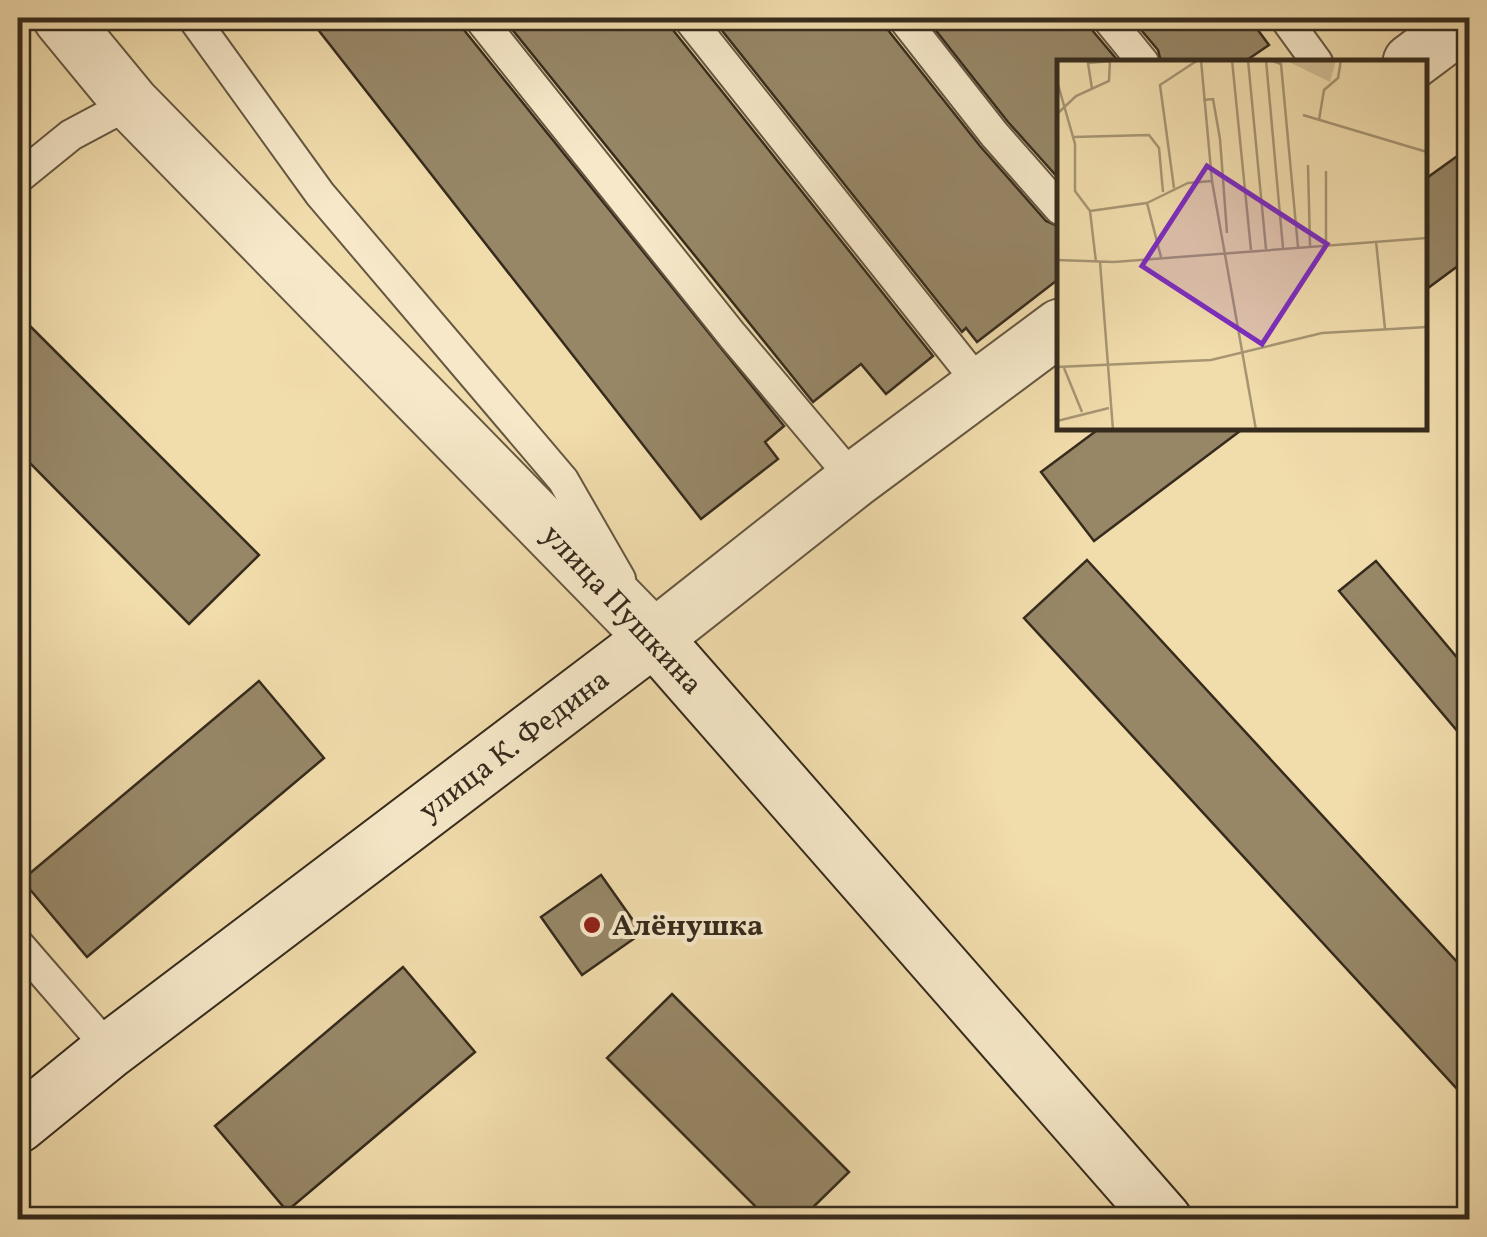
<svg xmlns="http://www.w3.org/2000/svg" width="1487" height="1237" font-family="Vollkorn,serif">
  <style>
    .building { fill: #978767; stroke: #362b1d; stroke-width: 2.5 }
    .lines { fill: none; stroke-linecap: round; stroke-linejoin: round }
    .lane-casing { stroke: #655741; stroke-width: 34 }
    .street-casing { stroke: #655741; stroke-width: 59 }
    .secondary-casing { stroke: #362b1d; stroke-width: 59 }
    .lane { stroke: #f6e8c9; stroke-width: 30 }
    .street { stroke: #f6e8c9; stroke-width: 55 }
    .secondary { stroke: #f6e8c9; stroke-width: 55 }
    .poi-dot { fill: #8f2418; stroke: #f6e8c9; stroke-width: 4 }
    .labels { text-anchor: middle; stroke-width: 8; stroke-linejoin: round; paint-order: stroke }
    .street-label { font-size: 30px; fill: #362b1d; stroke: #f6e8c9 }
    .poi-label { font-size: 30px; font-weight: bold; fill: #362b1d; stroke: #f6e8c9; text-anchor: start }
    .inset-road { fill: none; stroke: #a69573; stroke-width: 2.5 }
    .view { fill: #7b2cbf; fill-opacity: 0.15; stroke: #7b2cbf; stroke-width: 5 }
    .inset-edge { fill: none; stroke: #362b1d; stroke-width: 5 }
  </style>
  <rect width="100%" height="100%" fill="#f1dcac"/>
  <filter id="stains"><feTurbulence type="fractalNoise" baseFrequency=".002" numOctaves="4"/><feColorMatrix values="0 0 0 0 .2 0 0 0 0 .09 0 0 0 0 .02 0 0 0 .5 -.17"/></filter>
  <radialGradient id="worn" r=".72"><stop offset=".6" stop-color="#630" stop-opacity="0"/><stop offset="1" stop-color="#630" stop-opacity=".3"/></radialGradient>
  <g class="building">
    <polygon points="309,18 461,18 464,30 784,426 765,442 778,459 701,519"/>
    <polygon points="503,18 670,18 673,30 933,356 886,394 861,364 813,402"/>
    <polygon points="712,18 885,18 888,30 980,146 1046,221 1060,227 1060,278 977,342 966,328 962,332"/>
    <polygon points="926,18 1089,18 1092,30 1119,62 1060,62 1060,180 1008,122"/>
    <polygon points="1131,18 1249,18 1269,45 1244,62 1161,62 1158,50"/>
    <polygon points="1470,147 1470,257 1424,291 1424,180"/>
    <polygon points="18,314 259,555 189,624 18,451"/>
    <polygon points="1100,428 1244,428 1094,541 1041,472"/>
    <polygon points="1087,560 1470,976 1470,1103 1024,618"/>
    <polygon points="1376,561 1470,673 1470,746 1339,591"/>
    <polygon points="259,681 324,758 87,957 22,880"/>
    <polygon points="601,875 642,933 582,975 541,917"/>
    <polygon points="403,967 475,1052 287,1211 215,1126"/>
    <polygon points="672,994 849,1172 800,1220 769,1220 607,1058"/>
  </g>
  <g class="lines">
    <defs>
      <g id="lane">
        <polyline points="193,18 320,194 563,480 620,579"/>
        <polyline points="479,18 732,335 854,480"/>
        <polyline points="688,18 981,386"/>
        <polyline points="903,18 994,134 1060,209"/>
        <polyline points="1107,18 1143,62"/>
        <polyline points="1285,18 1317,62"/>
        <polyline points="18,178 71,135 131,103"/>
        <polyline points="18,944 110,1050"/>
      </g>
      <g id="street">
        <polyline points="61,18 131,103 654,638 854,480 1060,327"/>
        <polyline points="1411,62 1470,18"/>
      </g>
      <g id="secondary">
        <path id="s1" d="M 18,1125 L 110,1050 L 654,638 L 1164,1220"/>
      </g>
    </defs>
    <use href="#lane" class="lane-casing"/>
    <use href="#street" class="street-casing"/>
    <use href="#secondary" class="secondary-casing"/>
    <use href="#lane" class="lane"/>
    <use href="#street" class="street"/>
    <use href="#secondary" class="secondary"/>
  </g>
  <circle class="poi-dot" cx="592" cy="925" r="10"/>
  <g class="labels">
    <g class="street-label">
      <text transform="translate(623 609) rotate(47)" y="10">улица Пушкина</text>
      <text dy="10" stroke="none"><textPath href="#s1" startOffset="625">улица К. Федина</textPath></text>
    </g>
    <g class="poi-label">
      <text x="612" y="935">Алёнушка</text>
    </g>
  </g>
  <g transform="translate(1057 60)">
    <rect width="370" height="370" fill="#f1dcac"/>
    <path d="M 228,0 L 279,0 L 273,22 Z" fill="#d1be94"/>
    <path class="inset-road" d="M 144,0 L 155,121 L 199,370M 175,0 L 194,190M 191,0 L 209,189M 209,0 L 226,188M 213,0 L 224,4 L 241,187M 0,21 L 18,84 L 18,131 L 33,151 L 39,202M 35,29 L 31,3 L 53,1M 146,40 L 156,39 L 163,79 L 170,173M 0,54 L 19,36 L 52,21 L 53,0M 246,55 L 370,92M 262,60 L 267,30 L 281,18 L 284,0M 16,77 L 92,75 L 102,88 L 106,132M 251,105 L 253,186M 269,111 L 269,185M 117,128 L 103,25 L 141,0M 90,143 L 131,123 L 155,121M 33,151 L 90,143 L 104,197M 319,181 L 328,269M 0,200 L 57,202 L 370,178M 43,202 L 56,370M 0,307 L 154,300 L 265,273 L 370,267M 7,308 L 25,352M 0,361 L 52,348"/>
    <path class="view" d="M 150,106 L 270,184 L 205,284 L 85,206 Z"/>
    <rect width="370" height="370" class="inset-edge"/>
  </g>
  <rect width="1487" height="1237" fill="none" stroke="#f1dcac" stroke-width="60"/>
  <rect x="20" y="20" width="1447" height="1197" fill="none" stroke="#362b1d" stroke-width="5"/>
  <rect x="30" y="30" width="1427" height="1177" fill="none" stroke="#362b1d" stroke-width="2.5"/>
  <rect width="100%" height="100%" filter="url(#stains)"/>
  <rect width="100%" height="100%" fill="url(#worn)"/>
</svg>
